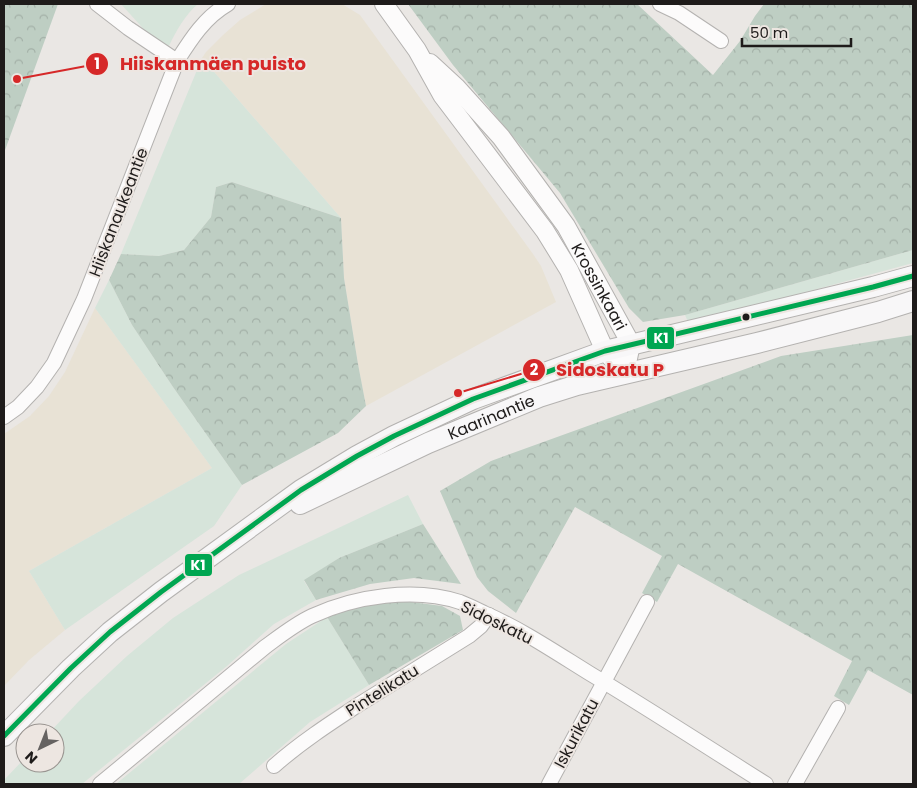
<svg xmlns="http://www.w3.org/2000/svg" width="917" height="788" font-family="Poppins,sans-serif">
  <style>
    .industrial { fill: #e8e2d5 }
    .grass { fill: #d6e4da }
    .forest { fill: url(#forest-crowns) }
    .lines { fill: none; stroke-linecap: round; stroke-linejoin: round }
    .minor-casing { stroke: #b4b2b0; stroke-width: 16 }
    .tertiary-casing { stroke: #b4b2b0; stroke-width: 20 }
    .secondary-casing { stroke: #b4b2b0; stroke-width: 22 }
    .minor { stroke: #fcfbfb; stroke-width: 14 }
    .tertiary { stroke: #fcfbfb; stroke-width: 18 }
    .secondary { stroke: #f8f7f8; stroke-width: 20 }
    .bus-1-casing { stroke: #ede6e1; stroke-width: 9 }
    .bus-1 { stroke: #00a651; stroke-width: 5 }
    .bus-dot { fill: #1e1b1a; stroke: #ede6e1; stroke-width: 2 }
    .labels { text-anchor: middle; stroke-width: 4; stroke-linejoin: round; paint-order: stroke }
    .street-label { font-size: 16px; fill: #1e1b1a; stroke: #ede6e1 }
    .leader { fill: none; stroke: #d62828; stroke-width: 2 }
    .callout-dot { fill: #d62828; stroke: #ede6e1; stroke-width: 2 }
    .mark-label { font-size: 15px; text-anchor: middle; font-weight: bold; fill: #fff }
    .callout-label { font-size: 18px; text-anchor: middle; font-weight: bold; fill: #d62828; stroke: #ede6e1; stroke-width: 4; stroke-linejoin: round; paint-order: stroke }
    .line-badge { stroke: #ede6e1; stroke-width: 2 }
    .badge-label { font-size: 14px; text-anchor: middle; font-weight: bold; fill: #fff }
  </style>
  <defs>
    <pattern id="forest-crowns" width="20" height="18" patternUnits="userSpaceOnUse" patternTransform="scale(1.25)"><rect width="20" height="18" fill="#becec3"/><path d="M2 6a3 3 0 1 1 6 0M12 15a3 3 0 1 1 6 0" fill="none" stroke="#a3b0a7"/></pattern>
  </defs>
  <rect width="100%" height="100%" fill="#eae7e4"/>
  <g class="industrial">
    <polygon points="266,4 342,4 360,15 533,254 541,266 556,302 366,406 358,364 344,278 341,218 202,58 206,52 223,35 240,20"/>
    <polygon points="95,308 212,468 29,571 65,630 29,660 4,686 4,434 30,416 49,396 65,372"/>
  </g>
  <g class="grass">
    <path d="M 121,4 L 198,4 C 185,15 176,31 169,46 L 149,35 Z"/>
    <polygon points="202,58 341,218 232,182 216,187 211,217 184,250 159,256 121,254"/>
    <polygon points="913,250 913,263 689,324 685,315"/>
    <polygon points="109,280 132,325 173,387 242,485 214,526 65,630 29,571 212,468 95,308"/>
    <polygon points="408,495 423,524 339,558 304,581 316,600 274,624 227,666 82,784 4,784 4,780 25,758 25,763 55,763 55,733 49,733 79,701 127,656 173,618 239,575"/>
    <polygon points="327,617 369,685 310,722 239,784 116,784 286,644"/>
  </g>
  <g class="forest">
    <polygon points="4,4 58,4 4,153"/>
    <polygon points="408,4 637,4 713,75 740,41 755,16 764,4 913,4 913,250 685,315 643,322 629,308 560,193 453,65"/>
    <polygon points="232,182 341,218 344,278 358,364 366,406 338,433 242,485 173,387 132,325 109,280 121,254 159,256 184,250 211,217 216,187"/>
    <polygon points="913,335 913,695 868,670 849,705 834,696 852,661 678,564 657,602 642,593 662,556 575,507 516,613 488,591 477,577 440,491 491,461 781,356"/>
    <polygon points="423,524 461,584 414,578 370,584 316,600 304,580 339,558"/>
    <polygon points="404,601 442,606 460,616 463,630 369,685 327,617 363,605"/>
  </g>
  <g class="lines">
    <defs>
      <g id="minor">
        <polyline points="97,4 128,28 177,61"/>
        <polyline points="660,4 679,13 721,41"/>
        <path d="M 4,417 L 18,407 L 37,387 L 54,363 L 84,299 L 177,61 C 191,39 205,17 228,4"/>
        <path d="M 274,766 C 300,743 329,724 358,705 C 395,682 432,659 469,636 L 481,626 L 489,615"/>
        <path d="M 100,784 L 265,647 C 280,636 295,624 312,616 C 355,596 415,587 460,602 C 468,605 476,609 484,613 C 521,629 555,652 589,673 C 649,709 707,747 766,784"/>
        <polyline points="549,784 647,602"/>
        <polyline points="795,784 838,708"/>
      </g>
      <g id="tertiary">
        <polyline points="384,4 417,50 442,95 545,231 569,270 605,351 625,373"/>
        <path id="s1" d="M 430,63 L 456,87 L 501,137 L 566,226 L 631,344 L 625,373"/>
      </g>
      <g id="secondary">
        <path id="s2" d="M 300,504 L 428,443 L 539,397 L 577,385 L 757,343 L 878,312 L 913,301"/>
        <polyline points="4,736 71,668 110,632 161,592 301,490 357,456 394,436 473,399 605,351 873,287 913,276"/>
      </g>
    </defs>
    <use href="#minor" class="minor-casing"/>
    <use href="#tertiary" class="tertiary-casing"/>
    <use href="#secondary" class="secondary-casing"/>
    <use href="#minor" class="minor"/>
    <use href="#tertiary" class="tertiary"/>
    <use href="#secondary" class="secondary"/>
    <defs>
      <polyline id="bus-1" points="4,736 71,668 110,632 161,592 301,490 357,456 394,436 473,399 605,351 873,287 913,276"/>
    </defs>
    <use href="#bus-1" class="bus-1-casing"/>
    <use href="#bus-1" class="bus-1"/>
  </g>
  <circle class="bus-dot" cx="746" cy="317" r="4.5"/>
  <g class="labels">
    <g class="street-label">
      <text transform="translate(118 212) rotate(-69)" y="6">Hiiskanaukeantie</text>
      <text dy="6" stroke="none"><textPath href="#s1" startOffset="282">Krossinkaari</textPath></text>
      <text dy="6" stroke="none"><textPath href="#s2" startOffset="210">Kaarinantie</textPath></text>
      <text transform="translate(497 622) rotate(26)" y="6">Sidoskatu</text>
      <text transform="translate(382 690) rotate(-32)" y="6">Pintelikatu</text>
      <text transform="translate(576 733) rotate(-62)" y="6">Iskurikatu</text>
    </g>
  </g>
  <path class="leader" d="M17 79L97 64M458 393L534 370"/>
  <g class="callout-dot">
    <circle cx="17" cy="79" r="5"/>
    <circle cx="458" cy="393" r="5"/>
    <circle cx="97" cy="64" r="12"/>
    <circle cx="534" cy="370" r="12"/>
  </g>
  <g class="mark-label">
    <text x="97" y="69">1</text>
    <text x="534" y="375">2</text>
  </g>
  <g class="callout-label">
    <text x="213" y="70">Hiiskanmäen puisto</text>
    <text x="610" y="376">Sidoskatu P</text>
  </g>
  <g class="line-badge">
    <rect x="646" y="326" width="29" height="24" rx="5" fill="#00a651"/>
    <rect x="184" y="553" width="29" height="24" rx="5" fill="#00a651"/>
  </g>
  <g class="badge-label">
    <text x="661" y="343">K1</text>
    <text x="198" y="570">K1</text>
  </g>
  <rect width="917" height="788" fill="none" stroke="#1e1b1a" stroke-width="10"/>
  <g transform="translate(40 748) rotate(223)"><circle r="24" fill="#ede6e1" stroke="#9a9591"/>
  <path d="M0-4L9 19L0 12L-9 19Z" fill="#656261"/>
  <text y="-8" font-size="14" font-weight="bold" text-anchor="middle" fill="#1e1b1a">N</text>
  </g>
  <path d="M742 38v8h109v-8" fill="none" stroke="#1e1b1a" stroke-width="2.5"/>
  <text x="750" y="38" font-size="15" fill="#1e1b1a" stroke="#ede6e1" stroke-width="4" paint-order="stroke">50 m</text>
</svg>
